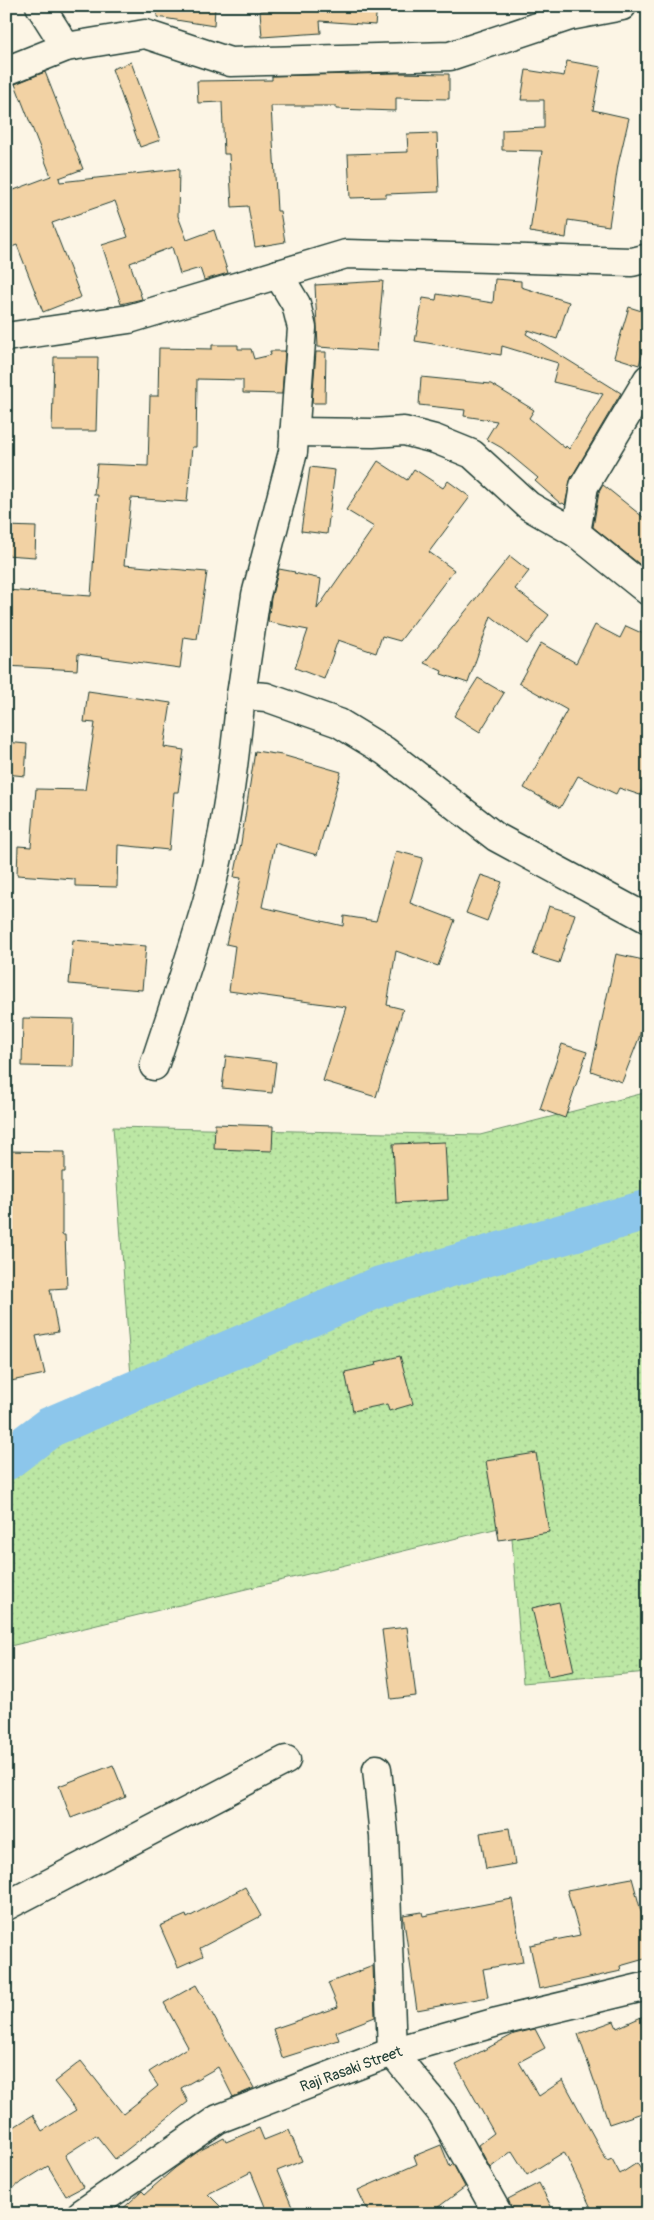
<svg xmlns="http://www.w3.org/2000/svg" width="654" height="2220" font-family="Pangolin,sans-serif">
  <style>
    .green { fill: url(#green-dots); stroke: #6e926c }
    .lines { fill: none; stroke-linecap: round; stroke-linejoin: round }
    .river { stroke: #8cc6eb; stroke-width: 41 }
    .building { fill: #f2d2a4; stroke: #1f3d34 }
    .minor-casing { stroke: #1f3d34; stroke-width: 31 }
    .minor { stroke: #fcf5e5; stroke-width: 28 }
    .labels { text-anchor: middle; stroke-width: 4.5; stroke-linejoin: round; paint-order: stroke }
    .street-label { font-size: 15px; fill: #1f3d34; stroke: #fcf5e5 }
  </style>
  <defs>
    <pattern id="green-dots" width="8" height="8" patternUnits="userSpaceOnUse" patternTransform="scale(1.25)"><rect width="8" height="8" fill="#bce7a4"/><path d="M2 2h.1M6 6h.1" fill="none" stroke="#a1c78e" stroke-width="1.8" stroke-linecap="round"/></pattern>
  </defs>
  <rect width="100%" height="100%" fill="#fcf5e5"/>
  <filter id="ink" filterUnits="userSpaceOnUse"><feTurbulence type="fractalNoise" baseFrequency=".02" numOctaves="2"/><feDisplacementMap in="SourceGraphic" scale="10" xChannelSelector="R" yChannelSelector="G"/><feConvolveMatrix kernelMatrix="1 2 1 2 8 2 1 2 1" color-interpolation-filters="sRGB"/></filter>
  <g filter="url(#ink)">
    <polygon class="green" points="648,1092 648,1672 523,1683 511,1525 6,1647 6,1467 132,1391 113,1127 480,1135"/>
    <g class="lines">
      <polyline class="river" points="6,1460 50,1427 379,1287 648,1210"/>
    </g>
    <g class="building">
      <polygon points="158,6 215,6 214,26 157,17"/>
      <polygon points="312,6 377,6 375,25 320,21 321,33 262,37 260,11"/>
      <polygon points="567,61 601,67 593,110 629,118 618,165 609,226 568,220 566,238 530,232 542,151 502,150 502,130 544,128 544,100 521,100 526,70 564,76"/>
      <polygon points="131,62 160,140 140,147 112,69"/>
      <polygon points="45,72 83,169 59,178 60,182 179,169 178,216 187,240 214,230 228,273 204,280 200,268 180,274 172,247 130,263 142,299 121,304 102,245 128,237 115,201 52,223 81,297 43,312 17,245 9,248 6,238 6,193 51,176 15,84"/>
      <polygon points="397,73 449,74 449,99 396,98 396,111 336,109 336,106 271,106 277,211 280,211 285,242 255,247 248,206 232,207 229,154 224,154 222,102 198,103 197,81 272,80 272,76"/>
      <polygon points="437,133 439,192 386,194 386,197 350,198 348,154 408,152 407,134"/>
      <polygon points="495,279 521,281 521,287 569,302 557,339 528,330 526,334 621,393 571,478 565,505 563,503 561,504 535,481 538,478 502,448 486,439 497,421 464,416 465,410 419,405 421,377 491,384 534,410 529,418 565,448 566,446 569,449 603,394 553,382 558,363 502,346 501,355 415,341 423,298 436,300 437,294 493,303"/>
      <polygon points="383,281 377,351 318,347 315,285"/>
      <polygon points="629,307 648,313 648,336 639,365 614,357"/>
      <polygon points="212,345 238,345 238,349 251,349 254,359 271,355 270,351 285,351 282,394 243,393 243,380 197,379 196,447 192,447 187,502 131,498 124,565 207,572 197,639 184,637 180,668 78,654 77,670 6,666 6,590 91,596 98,495 94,495 97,464 148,466 150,396 158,396 159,348 212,349"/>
      <polygon points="316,352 326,352 325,403 312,403"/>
      <polygon points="54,357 98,357 96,431 52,431"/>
      <polygon points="378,461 407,480 414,469 443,488 448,481 470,497 429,552 454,570 400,641 382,636 376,653 338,640 324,679 295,668 308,630 268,622 271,598 279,569 295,572 294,573 321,579 317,609 374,527 346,510"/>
      <polygon points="310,467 335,470 327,534 301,531"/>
      <polygon points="603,485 648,521 648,571 593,527 599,492"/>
      <polygon points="6,526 36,527 35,557 6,555"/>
      <polygon points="510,556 529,571 515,589 549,615 527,644 491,616 468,683 441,674 442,671 424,663"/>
      <polygon points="595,625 620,638 626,626 648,636 648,775 640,795 619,788 616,794 578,776 560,808 524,788 567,710 519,683 541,643 576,663"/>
      <polygon points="478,678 504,693 480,732 454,716"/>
      <polygon points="88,691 171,703 164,747 184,750 178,792 174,792 169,850 118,845 117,887 75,886 75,879 17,875 18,846 31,847 36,789 85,790 95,723 84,722"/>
      <polygon points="6,742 27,744 25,776 6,774"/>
      <polygon points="255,751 282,755 341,772 317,855 275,843 262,907 343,926 344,916 376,921 396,851 423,858 410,903 455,920 438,966 396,951 387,1005 403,1009 376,1097 323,1081 346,1007 229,991 235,946 226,944 241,878 234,877 241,843"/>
      <polygon points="481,875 502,882 487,921 466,913"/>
      <polygon points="549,906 575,914 559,963 533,955"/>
      <polygon points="73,940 146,946 142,990 69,984"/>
      <polygon points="616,954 648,961 648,998 639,1038 622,1082 591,1071"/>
      <polygon points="23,1018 74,1019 73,1067 22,1066"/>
      <polygon points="562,1044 587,1052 565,1118 540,1109"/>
      <polygon points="226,1056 276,1062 272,1093 222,1088"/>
      <polygon points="215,1124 273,1126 272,1151 214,1149"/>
      <polygon points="445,1142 448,1200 396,1203 393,1144"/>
      <polygon points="6,1151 65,1152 65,1172 62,1172 62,1235 65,1235 67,1288 50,1289 58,1332 36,1336 45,1374 6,1382"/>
      <polygon points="400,1356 413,1404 389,1411 387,1404 353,1411 345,1372 377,1365 376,1362"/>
      <polygon points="536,1453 549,1532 499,1540 486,1461"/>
      <polygon points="559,1602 574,1671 548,1676 532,1608"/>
      <polygon points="407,1627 416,1696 391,1699 382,1630"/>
      <polygon points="113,1765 126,1797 71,1818 59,1786"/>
      <polygon points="509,1828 515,1864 486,1869 480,1833"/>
      <polygon points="632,1878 648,1937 648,1958 620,1966 621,1971 539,1989 530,1945 580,1935 567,1890"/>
      <polygon points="245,1887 261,1916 200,1948 203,1956 178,1967 160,1926 186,1915 187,1918"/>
      <polygon points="512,1899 523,1962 483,1969 488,1997 417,2010 403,1915 422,1912 423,1916"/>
      <polygon points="373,1966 375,2017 336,2032 339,2040 282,2058 273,2029 338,2007 328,1983"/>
      <polygon points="196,1985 254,2088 233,2097 218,2067 181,2088 188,2102 115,2159 96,2135 65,2155 83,2187 66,2196 48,2166 6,2192 6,2132 33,2115 42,2131 76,2110 54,2082 81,2061 123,2114 158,2086 149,2072 188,2047 164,2003"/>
      <polygon points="648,2014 648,2111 609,2124 578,2034 614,2021 617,2028"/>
      <polygon points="535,2029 545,2048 519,2062 539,2096 563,2080 607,2161 612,2159 620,2174 637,2163 648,2181 648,2214 594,2214 564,2152 527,2175 512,2151 490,2168 478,2145 494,2133 456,2065 514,2034"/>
      <polygon points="259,2128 264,2140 289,2130 302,2161 277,2171 295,2214 268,2214 251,2172 208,2194 228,2214 117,2214 142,2191 145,2194 175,2168 199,2151 224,2138 226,2142"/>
      <polygon points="441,2145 450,2167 453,2164 465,2187 429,2214 369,2214 358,2190 417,2164 414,2156"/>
      <polygon points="539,2183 555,2214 514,2214 508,2199"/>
    </g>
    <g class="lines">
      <defs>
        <g id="minor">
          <polyline points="40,6 66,47"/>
          <polyline points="6,71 66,47 145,34 230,62 450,56 570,16 622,6"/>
          <polyline points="278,274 296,304 302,328 293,452 256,595 241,695 266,697 339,723 385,751 496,837 648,919"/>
          <polyline points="6,337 129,319 346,254 632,262 648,258"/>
          <polyline points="294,432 373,433 404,431 435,439 472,454 529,506 576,533 648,591"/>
          <polyline points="576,533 584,486 648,379"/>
          <path d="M 154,1066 C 172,1011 191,957 207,902 C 226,835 234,764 241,695"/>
          <polyline points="377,1769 384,1836 392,2052 442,2113 498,2214"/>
          <polyline points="6,1906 286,1760"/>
          <polyline points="81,2214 218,2119 392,2052 497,2022 648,1986"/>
        </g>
      </defs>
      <use href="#minor" class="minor-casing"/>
      <use href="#minor" class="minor"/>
    </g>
  </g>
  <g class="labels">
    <g class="street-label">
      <text transform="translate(351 2069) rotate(-20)" y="5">Raji Rasaki Street</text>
    </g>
  </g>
  <rect width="654" height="2220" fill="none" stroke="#fcf5e5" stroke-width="25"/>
  <rect x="12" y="12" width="629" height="2195" fill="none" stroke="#1f3d34" stroke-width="2" filter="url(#ink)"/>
</svg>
